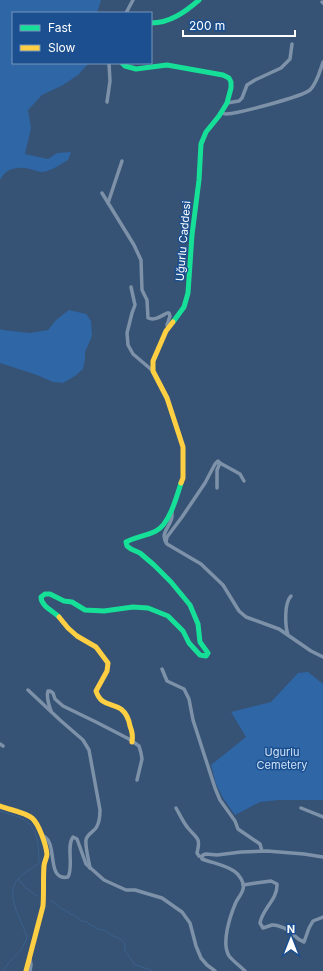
<svg xmlns="http://www.w3.org/2000/svg" width="323" height="971" font-family="Inter,sans-serif">
  <style>
    .green { fill: #2f66a5 }
    .lines { fill: none; stroke-linecap: round; stroke-linejoin: round }
    .stream { stroke: #3b618d; stroke-width: 1 }
    .street { stroke: #7d92a8; stroke-width: 3.5 }
    .fast { stroke: #16e098; stroke-width: 5 }
    .slow { stroke: #ffcf43; stroke-width: 5 }
    .labels { text-anchor: middle; stroke-width: 3; stroke-linejoin: round; paint-order: stroke }
    .street-label { font-size: 11px; fill: #fff; stroke: #1b4f8f }
    .park-label { font-size: 11px; fill: #cfe3fa; stroke: #1b4f8f }
  </style>
  <rect width="100%" height="100%" fill="#365274"/>
  <g class="green">
    <path d="M 0,0 L 101,0 L 97,13 L 13,13 L 13,63 L 89,63 L 78,75 L 63,85 L 42,95 L 28,110 L 31,128 L 25,154 L 48,159 L 57,153 L 71,152 L 68,160 C 61,164 51,171 43,172 C 39,172 34,170 30,169 C 18,166 6,168 0,180 Z"/>
    <polygon points="69,310 86,314 91,321 92,336 85,352 85,359 83,369 75,376 63,383 53,382 37,375 0,363 0,329 3,330 30,333 48,330 56,320"/>
    <polygon points="308,672 323,684 323,800 278,800 260,802 235,815 223,798 216,784 211,765 246,737 231,712 271,702 298,673"/>
  </g>
  <g class="lines">
    <g class="stream">
      <path d="M 0,811 C 7,814 14,815 21,818 C 38,826 39,846 39,863 C 33,868 25,872 19,878 C 3,894 22,920 27,937 C 23,953 10,958 3,971"/>
      <polyline points="18,879 27,889 37,896"/>
      <polyline points="51,901 55,903 62,909 67,911 70,914 74,915 82,921 87,922 90,925 94,926 97,929 104,930 113,936 121,939 125,944 125,951 131,959 134,964 153,971"/>
    </g>
    <g class="street">
      <polyline points="322,2 323,3"/>
      <polyline points="126,13 133,0"/>
      <polyline points="107,102 110,81 109,63"/>
      <polyline points="227,103 239,101 242,98 247,85 255,80 281,68 290,59 292,44"/>
      <path d="M 220,113 C 222,113 225,114 226,114 C 240,113 301,97 310,90 C 317,83 320,71 323,62"/>
      <path d="M 102,193 L 134,245 L 141,260 L 142,290 L 147,300 L 148,318 C 155,321 161,316 167,313 L 169,313 L 170,316 L 167,325 L 168,328"/>
      <polyline points="108,203 122,161"/>
      <polyline points="131,287 135,305 132,313 127,333 128,345 133,354 153,371"/>
      <polyline points="220,463 240,474 244,481"/>
      <path d="M 172,510 C 172,511 172,516 172,517 C 170,528 159,533 167,544 L 201,564 L 223,585 L 239,611 L 246,617 L 279,629 L 311,651 L 323,657"/>
      <polyline points="166,542 167,537 182,517 205,483 215,464 218,461 220,463 217,470 217,488"/>
      <path d="M 288,635 C 285,626 284,603 291,596"/>
      <polyline points="162,669 167,681 184,689 189,699 193,720 215,788 220,800 235,821 238,829 260,844 262,851"/>
      <path d="M 28,690 L 60,720 L 83,740 L 89,750 L 100,810 C 100,816 100,822 96,828 C 93,832 87,834 86,840 C 85,847 89,861 90,868"/>
      <path d="M 51,711 C 49,705 46,698 48,691 L 50,691 L 53,693 L 55,699 L 63,706 L 96,722 L 129,739 L 139,746 L 141,753 L 142,759 L 137,780"/>
      <polyline points="0,744 3,746"/>
      <path d="M 176,808 C 180,815 183,822 188,828 C 197,839 201,837 197,853 L 199,856 L 202,857"/>
      <polyline points="301,808 323,817"/>
      <path d="M 42,835 C 45,837 48,839 49,842 C 55,853 49,881 68,877 C 74,866 66,846 73,837 L 77,839 L 86,864 L 104,880 L 126,890 L 135,890 L 162,898 L 182,912 L 190,923 L 196,946 L 201,958 L 207,965 L 215,971"/>
      <path d="M 243,885 L 256,883 L 271,881 L 277,884 C 278,899 262,909 260,923 L 263,928 C 266,927 269,926 272,925 C 278,924 289,930 293,934 C 297,938 298,940 304,942 L 309,928 L 313,921 L 323,917"/>
      <polyline points="30,958 31,965 30,971"/>
      <path d="M 245,971 C 240,966 233,961 229,956 C 221,943 230,916 236,902 C 238,898 242,894 243,889 C 245,883 239,874 234,871 C 225,865 213,863 202,859 L 202,857 L 203,855 L 206,854 L 217,855 L 241,852 L 267,851 L 304,854 L 323,857"/>
    </g>
    <g class="fast">
      <path d="M 151,23 C 170,23 185,12 199,0"/>
      <polyline points="122,63 125,66 136,69 167,65 223,75 229,78 231,82 231,88 227,103 219,116 206,132 201,144 199,180 192,235 188,293 184,307 173,322"/>
      <path d="M 59,617 C 53,611 41,606 41,597 L 45,594 L 50,594 L 64,601 L 72,602 L 85,610 L 104,611 L 133,607 L 148,608 L 168,616 L 183,631 L 189,643 L 200,655 L 206,656 L 208,653 L 200,642 L 198,624 L 190,605 L 171,582 L 154,565 L 140,553 L 131,549 L 127,546 L 126,542 C 135,537 146,536 156,531 C 169,525 177,496 181,483"/>
    </g>
    <g class="slow">
      <polyline points="173,322 166,331 153,361 153,371 167,398 183,447 183,478 181,483"/>
      <path d="M 59,617 L 68,628 L 77,636 L 96,647 L 108,663 L 107,671 L 96,691 C 101,706 110,702 121,709 C 126,713 129,720 130,726 C 132,731 133,737 132,742"/>
      <path d="M 0,806 C 10,810 24,812 32,818 C 39,824 46,845 47,854 C 47,858 44,862 44,866 C 43,879 44,893 43,906 L 26,971"/>
    </g>
  </g>
  <g class="labels">
    <g class="street-label">
      <text transform="translate(183 241) rotate(-85)" y="4">Uğurlu Caddesi</text>
    </g>
    <g class="park-label">
      <text x="282" y="756">Ugurlu<tspan x="282" dy="13">Cemetery</tspan></text>
    </g>
  </g>
  <rect x="12" y="12" width="140" height="52" fill="#1b4f8f" stroke="#7695bc"/>
  <rect x="20" y="25" width="20" height="6" fill="#16e098" stroke="#7695bc"/>
  <text x="48" y="32" font-size="12" fill="#ffffff">Fast</text>
  <rect x="20" y="45" width="20" height="6" fill="#ffcf43" stroke="#7695bc"/>
  <text x="48" y="52" font-size="12" fill="#ffffff">Slow</text>
  <g transform="translate(291 939)" stroke="#1b4f8f" stroke-width="3" paint-order="stroke">
  <path d="M0-3L7 15L0 10L-7 15Z" fill="#ffffff"/>
  <text y="-6" font-size="11" font-weight="bold" text-anchor="middle" fill="#ffffff">N</text>
  </g>
  <path d="M183 30v6h112v-6" fill="none" stroke="#ffffff" stroke-width="2"/>
  <text x="189" y="30" font-size="12" fill="#ffffff" stroke="#1b4f8f" stroke-width="3" paint-order="stroke">200 m</text>
</svg>
